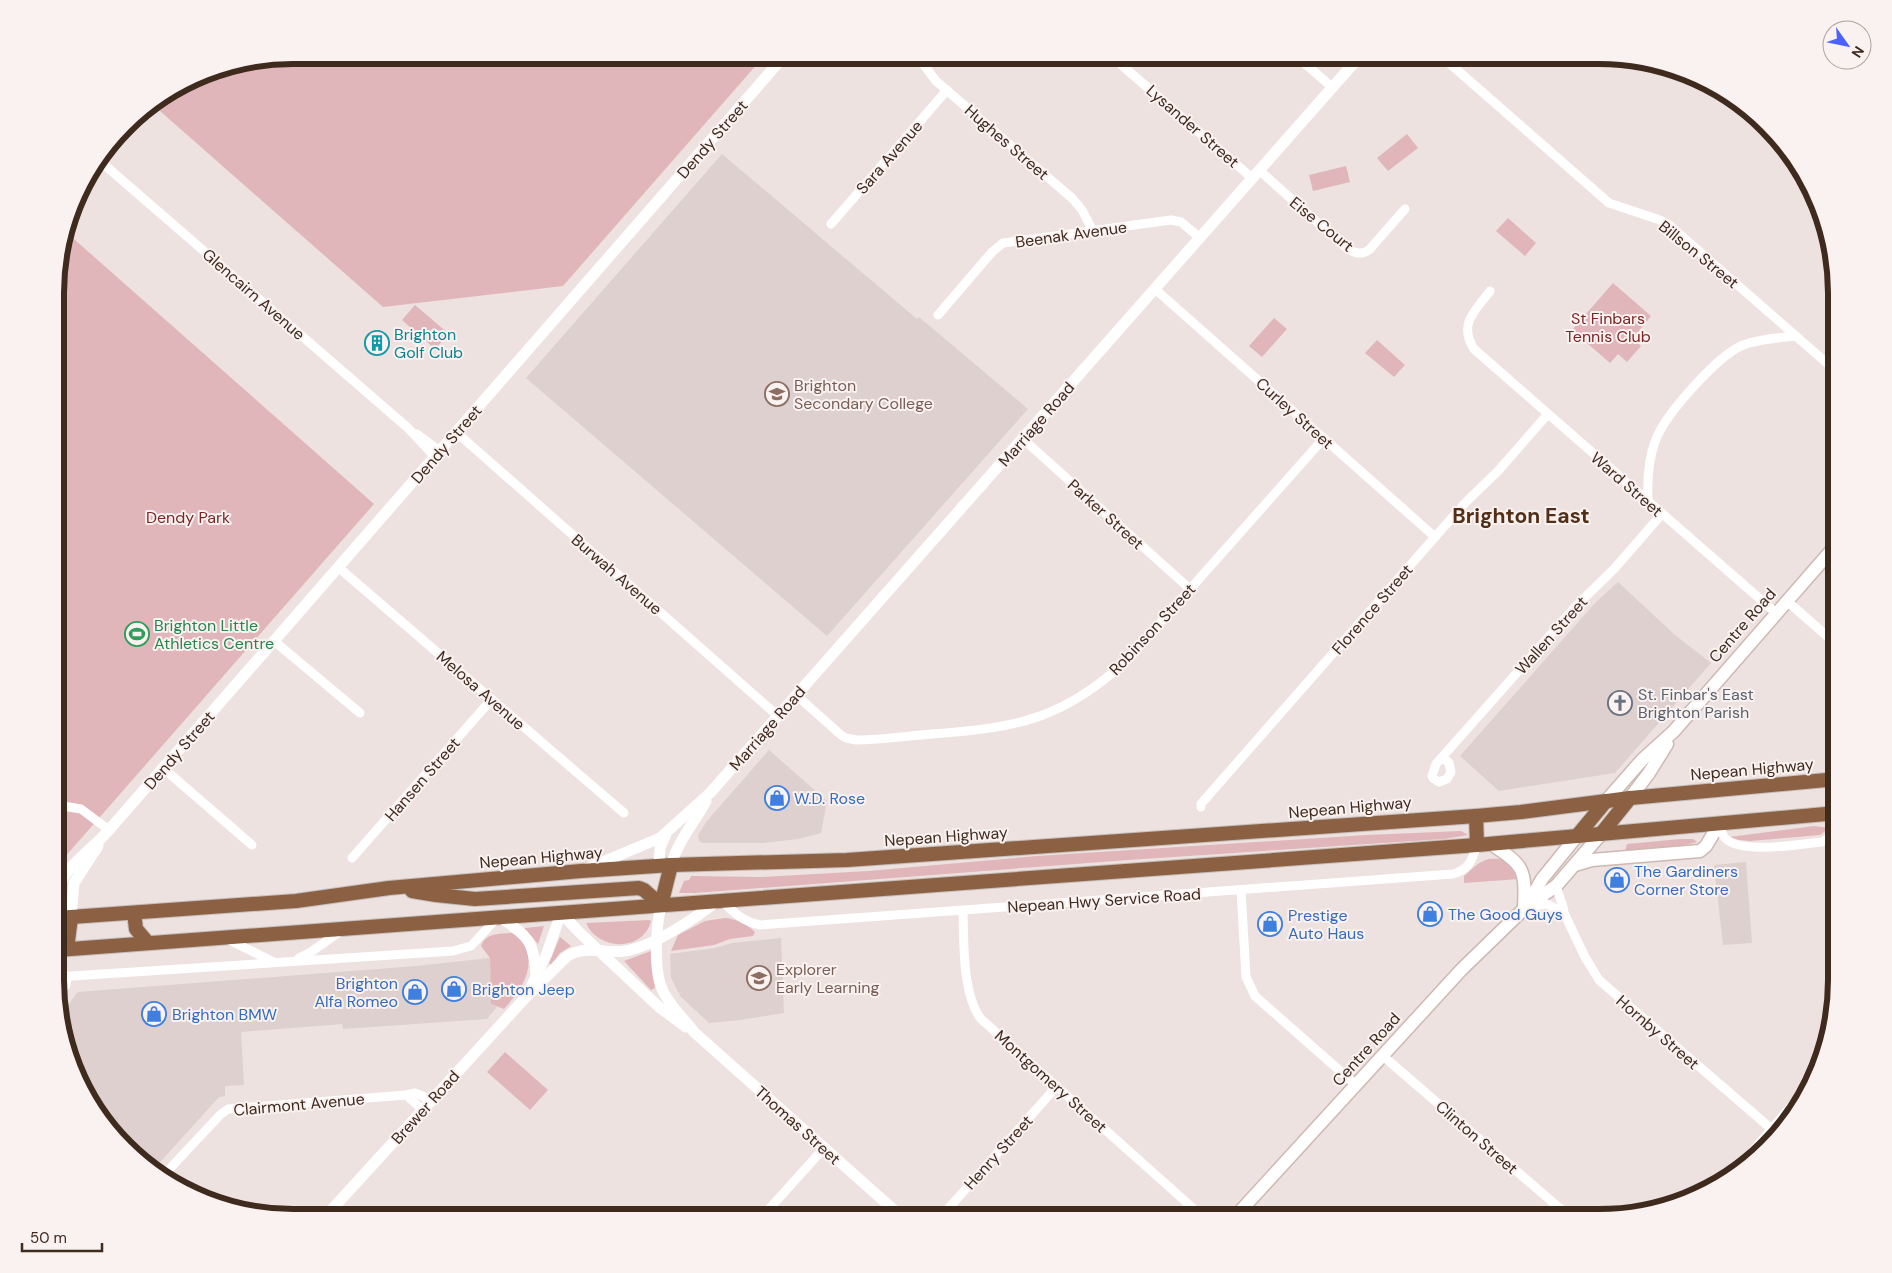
<svg xmlns="http://www.w3.org/2000/svg" width="1892" height="1273" font-family="'DM Sans',sans-serif">
  <style>
    .built { fill: #ddd0ce }
    .green { fill: #e1b6ba }
    .lines { fill: none; stroke-linecap: round; stroke-linejoin: round }
    .secondary-casing { stroke: #ceb9b2; stroke-width: 15 }
    .trunk-casing { stroke: #c5bfbc; stroke-width: 16 }
    .minor { stroke: #fff; stroke-width: 9 }
    .tertiary { stroke: #fff; stroke-width: 11 }
    .secondary { stroke: #fff; stroke-width: 12 }
    .trunk { stroke: #8c6043; stroke-width: 14 }
    .labels { text-anchor: middle; stroke-width: 4; stroke-linejoin: round; paint-order: stroke }
    .street-label { font-size: 16px; fill: #3f2a1e; stroke: #f9f2f1 }
    .park-label { font-size: 16px; fill: #7b2524; stroke: #f9f2f1 }
    .culture-label { font-size: 16px; fill: #0d838f; stroke: #f9f2f1; text-anchor: start }
    .education-label { font-size: 16px; fill: #785e54; stroke: #f9f2f1; text-anchor: start }
    .leisure-label { font-size: 16px; fill: #27864d; stroke: #f9f2f1; text-anchor: start }
    .worship-label { font-size: 16px; fill: #5b616d; stroke: #f9f2f1; text-anchor: start }
    .shop-label { font-size: 16px; fill: #366cbe; stroke: #f9f2f1; text-anchor: start }
    .district-label { font-size: 21px; font-weight: bold; fill: #542f18; stroke: #f9f2f1 }
    .rim { fill: none; stroke: #3f2a1e; stroke-width: 6 }
  </style>
  <rect width="100%" height="100%" fill="#ede2e0"/>
  <g class="built">
    <polygon points="722,154 917,319 919,317 1028,409 827,636 526,378"/>
    <polygon points="1618,582 1675,635 1711,663 1615,773 1499,791 1460,756 1595,603"/>
    <polygon points="769,750 827,801 821,833 798,839 763,843 702,843 699,841 698,835 707,821"/>
    <polygon points="1746,862 1752,943 1723,945 1714,865"/>
    <polygon points="781,938 784,1013 740,1020 709,1023 681,997 671,978 670,954 715,948 732,943"/>
    <polygon points="490,958 491,1004 497,1007 487,1019 343,1029 342,1024 241,1032 244,1085 225,1086 225,1096 219,1097 153,1170 87,1099 59,1017 78,992 416,966"/>
  </g>
  <g class="green">
    <polygon points="293,55 765,55 563,286 383,307 152,104 202,73"/>
    <polygon points="1407,134 1418,148 1388,171 1377,158"/>
    <polygon points="1346,166 1350,182 1313,191 1309,175"/>
    <polygon points="1508,218 1536,243 1525,256 1496,231"/>
    <polygon points="66,232 374,504 57,866 57,262"/>
    <polygon points="1613,283 1651,316 1633,338 1641,346 1627,362 1618,354 1610,363 1572,330"/>
    <polygon points="415,305 449,334 435,349 402,320"/>
    <polygon points="1274,318 1287,329 1262,357 1249,346"/>
    <polygon points="1377,340 1405,365 1394,377 1365,353"/>
    <polygon points="1814,826 1829,828 1820,835 1750,841 1739,840 1729,837"/>
    <polygon points="1461,831 1468,835 1444,839 1128,860 695,893 679,893 684,881 689,880 691,876 760,877 868,871 1037,856 1366,835"/>
    <polygon points="1680,839 1693,839 1697,842 1678,847 1625,851 1627,844"/>
    <path d="M 1489,859 C 1509,858 1510,862 1519,879 L 1464,883 L 1464,876 C 1473,869 1477,862 1489,859 Z"/>
    <path d="M 725,918 C 736,919 747,924 755,932 L 753,936 L 730,939 L 714,945 L 671,951 L 678,935 L 705,921 Z"/>
    <path d="M 649,920 L 651,921 C 643,952 598,951 586,923 Z"/>
    <polygon points="544,926 538,944 524,928 525,928"/>
    <path d="M 511,933 C 518,935 522,939 525,946 C 536,970 520,991 504,1009 L 491,1004 L 490,958 L 481,946 C 486,933 499,934 511,933 Z"/>
    <polygon points="560,937 571,946 560,953 551,965 549,963"/>
    <polygon points="651,951 655,988 651,990 624,961"/>
    <polygon points="505,1052 548,1090 530,1110 487,1072"/>
  </g>
  <g class="lines">
    <defs>
      <g id="secondary">
        <polyline points="1630,798 1649,773 1667,744"/>
        <polyline points="1606,801 1642,760 1674,731 1837,544"/>
        <path d="M 1491,844 C 1523,865 1526,868 1524,907"/>
        <polyline points="1575,865 1592,860 1700,851 1706,846 1719,824"/>
        <polyline points="1526,907 1542,879 1577,836"/>
        <polyline points="1234,1218 1461,970 1526,907 1556,886 1601,834"/>
      </g>
      <g id="trunk">
        <polyline points="1476,816 1477,845"/>
        <polyline points="1601,834 1630,798"/>
        <polyline points="1577,836 1606,801"/>
        <polyline points="412,891 436,895 475,899 639,888 644,890 661,905"/>
        <polyline points="661,905 671,865"/>
        <polyline points="134,913 136,929 148,943"/>
        <polyline points="57,918 296,901 389,888 581,871 671,865 847,860 1476,816 1521,812 1630,798 1837,779"/>
        <polyline points="67,949 71,917"/>
        <polyline points="57,950 1477,845 1837,813"/>
      </g>
    </defs>
    <use href="#secondary" class="secondary-casing"/>
    <use href="#trunk" class="trunk-casing"/>
    <g class="minor">
      <polyline points="920,55 924,65 936,81 1073,199 1082,210 1093,231"/>
      <polyline points="1110,55 1252,178"/>
      <polyline points="1295,55 1332,87"/>
      <polyline points="1440,55 1609,203 1660,220 1669,225 1837,372"/>
      <polyline points="100,161 408,428 435,457"/>
      <path d="M 1259,170 L 1345,247 C 1353,253 1361,256 1369,250 L 1405,209"/>
      <polyline points="831,224 947,90"/>
      <polyline points="1155,289 1435,537"/>
      <path d="M 1490,291 C 1475,311 1458,324 1474,349 L 1776,613"/>
      <polyline points="938,315 992,252 1003,243 1171,220 1181,222 1200,238"/>
      <polyline points="456,432 778,716"/>
      <polyline points="417,434 440,451"/>
      <polyline points="1023,439 1190,589"/>
      <path d="M 1648,503 C 1647,482 1648,459 1656,439 C 1666,414 1717,356 1743,345 C 1759,339 1778,338 1795,336"/>
      <polyline points="338,567 624,813"/>
      <polyline points="1787,601 1837,645"/>
      <polyline points="274,641 360,713"/>
      <path d="M 796,695 L 841,735 L 846,738 L 856,740 C 881,740 907,736 932,734 C 1017,728 1065,719 1129,658 L 1324,438"/>
      <polyline points="1443,757 1449,763 1451,772 1447,779 1439,782 1434,779 1432,776 1436,764 1576,606 1614,569 1661,515"/>
      <polyline points="163,768 252,845"/>
      <polyline points="57,805 81,809 109,830"/>
      <polyline points="1201,807 1201,804 1207,797 1435,537 1466,502 1498,471 1547,415"/>
      <path d="M 1720,824 C 1721,829 1722,835 1725,838 C 1741,855 1800,844 1822,842 L 1830,837 L 1837,828"/>
      <polyline points="352,858 491,700"/>
      <polyline points="1556,886 1563,907 1564,913 1585,957 1599,980 1775,1132"/>
      <polyline points="1241,890 1246,977 1255,996 1356,1085"/>
      <path d="M 722,901 C 733,912 744,922 760,925 L 1453,874 C 1469,870 1472,860 1477,845"/>
      <polyline points="1532,906 1547,904 1564,913"/>
      <path d="M 963,911 C 964,942 962,994 981,1019 L 1204,1218"/>
      <polyline points="227,939 272,961"/>
      <polyline points="299,958 311,952 342,930"/>
      <polyline points="57,977 453,951 471,946 498,917"/>
      <polyline points="57,997 66,985 67,976"/>
      <polyline points="1383,1056 1571,1218"/>
      <polyline points="406,1095 423,1110"/>
      <polyline points="1738,1168 1812,1082"/>
      <polyline points="161,1178 220,1115 228,1109 406,1095 415,1093 432,1100"/>
      <polyline points="761,1218 824,1148"/>
      <polyline points="940,1218 1057,1086"/>
    </g>
    <g class="tertiary">
      <path d="M 671,865 C 678,841 694,823 706,801"/>
      <polyline points="659,866 660,848 666,834"/>
      <polyline points="586,869 660,838 710,793 1361,55"/>
      <path d="M 57,890 C 67,864 91,851 109,830 L 785,55"/>
      <path d="M 661,905 C 656,927 653,971 663,991 C 670,1006 684,1019 694,1032 L 903,1218"/>
      <polyline points="561,913 580,933 659,1007 686,1027"/>
      <polyline points="71,917 74,883 98,846"/>
      <path d="M 500,917 C 528,937 534,940 536,975"/>
      <polyline points="531,987 547,953 561,913"/>
      <path d="M 324,1218 L 526,997 L 566,957 C 586,943 609,956 630,950 C 656,944 696,918 717,901"/>
    </g>
    <use href="#secondary" class="secondary"/>
    <use href="#trunk" class="trunk"/>
  </g>
  <defs>
    <symbol id="building-ring" viewBox="-11 -11 22 22"><circle r="9.5" fill="#f9f2f1" stroke="#0f9aa8" stroke-width="1.5"/><path d="M-4-6H4V6H1V3H-1V6H-4ZM-2.5-4.3h1.7v1.8h-1.7ZM.8-4.3h1.7v1.8H.8ZM-2.5-1h1.7V.8h-1.7ZM.8-1h1.7V.8H.8Z" fill="#0f9aa8"/></symbol>
    <symbol id="school-ring" viewBox="-11 -11 22 22"><circle r="9.5" fill="#f9f2f1" stroke="#8d6e63" stroke-width="1.5"/><path d="M0-5L7-2L0 1L-7-2ZM-4 1L0 2.5L4 1V4Q0 6-4 4Z" fill="#8d6e63"/></symbol>
    <symbol id="stadium-ring" viewBox="-11 -11 22 22"><circle r="9.5" fill="#f9f2f1" stroke="#2e9e5b" stroke-width="1.5"/><path d="M0-5a6.5 5 0 1 0 0 10a6.5 5 0 1 0 0-10ZM-3.5-1.8h7v3.6h-7Z" fill="#2e9e5b"/></symbol>
    <symbol id="church-ring" viewBox="-11 -11 22 22"><circle r="9.5" fill="#f9f2f1" stroke="#6b7280" stroke-width="1.5"/><path d="M-1.2-6h2.4v3.5h3.3v2.4h-3.3V6h-2.4V-.1h-3.3v-2.4h3.3Z" fill="#6b7280"/></symbol>
    <symbol id="shop-ring" viewBox="-11 -11 22 22"><circle r="9.5" fill="#f9f2f1" stroke="#3f7fe0" stroke-width="1.5"/><path d="M-5-2.5h2.3a2.7 3.5 0 0 1 5.4 0H5L5.5 6h-11ZM-1.5-2.5h3a1.5 2.3 0 0 0-3 0Z" fill="#3f7fe0"/></symbol>
  </defs>
  <g fill-rule="evenodd">
    <use href="#building-ring" x="363" y="329" width="28" height="28"/>
    <use href="#school-ring" x="763" y="380" width="28" height="28"/>
    <use href="#stadium-ring" x="123" y="620" width="28" height="28"/>
    <use href="#church-ring" x="1606" y="689" width="28" height="28"/>
    <use href="#shop-ring" x="763" y="784" width="28" height="28"/>
    <use href="#shop-ring" x="1603" y="866" width="28" height="28"/>
    <use href="#shop-ring" x="1416" y="900" width="28" height="28"/>
    <use href="#shop-ring" x="1256" y="910" width="28" height="28"/>
    <use href="#school-ring" x="745" y="964" width="28" height="28"/>
    <use href="#shop-ring" x="440" y="975" width="28" height="28"/>
    <use href="#shop-ring" x="401" y="978" width="28" height="28"/>
    <use href="#shop-ring" x="140" y="1000" width="28" height="28"/>
  </g>
  <g class="labels">
    <g class="street-label">
      <text transform="translate(1193 126) rotate(41)" y="6">Lysander Street</text>
      <text transform="translate(712 139) rotate(-49)" y="6">Dendy Street</text>
      <text transform="translate(1007 142) rotate(41)" y="6">Hughes Street</text>
      <text transform="translate(889 157) rotate(-49)" y="6">Sara Avenue</text>
      <text transform="translate(1322 224) rotate(39)" y="6">Eise Court</text>
      <text transform="translate(1071 234) rotate(-8)" y="6">Beenak Avenue</text>
      <text transform="translate(1699 254) rotate(39)" y="6">Billson Street</text>
      <text transform="translate(254 294) rotate(41)" y="6">Glencairn Avenue</text>
      <text transform="translate(1295 413) rotate(42)" y="6">Curley Street</text>
      <text transform="translate(1036 424) rotate(-49)" y="6">Marriage Road</text>
      <text transform="translate(446 444) rotate(-49)" y="6">Dendy Street</text>
      <text transform="translate(1627 484) rotate(41)" y="6">Ward Street</text>
      <text transform="translate(1106 514) rotate(42)" y="6">Parker Street</text>
      <text transform="translate(617 574) rotate(41)" y="6">Burwah Avenue</text>
      <text transform="translate(1372 609) rotate(-49)" y="6">Florence Street</text>
      <text transform="translate(1742 625) rotate(-49)" y="6">Centre Road</text>
      <text transform="translate(1152 629) rotate(-47)" y="6">Robinson Street</text>
      <text transform="translate(1551 635) rotate(-48)" y="6">Wallen Street</text>
      <text transform="translate(481 690) rotate(41)" y="6">Melosa Avenue</text>
      <text transform="translate(767 728) rotate(-49)" y="6">Marriage Road</text>
      <text transform="translate(179 750) rotate(-49)" y="6">Dendy Street</text>
      <text transform="translate(1752 769) rotate(-5)" y="6">Nepean Highway</text>
      <text transform="translate(422 779) rotate(-49)" y="6">Hansen Street</text>
      <text transform="translate(1350 807) rotate(-5)" y="6">Nepean Highway</text>
      <text transform="translate(946 836) rotate(-4)" y="6">Nepean Highway</text>
      <text transform="translate(541 857) rotate(-5)" y="6">Nepean Highway</text>
      <text transform="translate(1104 900) rotate(-4)" y="6">Nepean Hwy Service Road</text>
      <text transform="translate(1658 1032) rotate(41)" y="6">Hornby Street</text>
      <text transform="translate(1366 1049) rotate(-48)" y="6">Centre Road</text>
      <text transform="translate(1051 1081) rotate(42)" y="6">Montgomery Street</text>
      <text transform="translate(299 1104) rotate(-5)" y="6">Clairmont Avenue</text>
      <text transform="translate(425 1107) rotate(-48)" y="6">Brewer Road</text>
      <text transform="translate(798 1125) rotate(42)" y="6">Thomas Street</text>
      <text transform="translate(1477 1137) rotate(41)" y="6">Clinton Street</text>
      <text transform="translate(998 1152) rotate(-48)" y="6">Henry Street</text>
    </g>
    <g class="park-label">
      <text x="1608" y="324">St Finbars<tspan x="1608" dy="18">Tennis Club</tspan></text>
      <text x="188" y="523">Dendy Park</text>
    </g>
    <g class="culture-label">
      <text x="394" y="340">Brighton<tspan x="394" dy="18">Golf Club</tspan></text>
    </g>
    <g class="education-label">
      <text x="794" y="391">Brighton<tspan x="794" dy="18">Secondary College</tspan></text>
      <text x="776" y="975">Explorer<tspan x="776" dy="18">Early Learning</tspan></text>
    </g>
    <g class="leisure-label">
      <text x="154" y="631">Brighton Little<tspan x="154" dy="18">Athletics Centre</tspan></text>
    </g>
    <g class="worship-label">
      <text x="1638" y="700">St. Finbar's East<tspan x="1638" dy="18">Brighton Parish</tspan></text>
    </g>
    <g class="shop-label">
      <text x="794" y="804">W.D. Rose</text>
      <text x="1634" y="877">The Gardiners<tspan x="1634" dy="18">Corner Store</tspan></text>
      <text x="1448" y="920">The Good Guys</text>
      <text x="1288" y="921">Prestige<tspan x="1288" dy="18">Auto Haus</tspan></text>
      <text x="398" y="989" text-anchor="end">Brighton<tspan x="398" dy="18">Alfa Romeo</tspan></text>
      <text x="472" y="995">Brighton Jeep</text>
      <text x="172" y="1020">Brighton BMW</text>
    </g>
    <g class="district-label">
      <text x="1521" y="523">Brighton East</text>
    </g>
  </g>
  <path d="M0 0H1892V1273H0ZM293 64H1599A229 229 0 0 1 1828 293V980A229 229 0 0 1 1599 1209H293A229 229 0 0 1 64 980V293A229 229 0 0 1 293 64Z" fill="#f9f2f1" fill-rule="evenodd"/>
  <path class="rim" d="M293 64H1599A229 229 0 0 1 1828 293V980A229 229 0 0 1 1599 1209H293A229 229 0 0 1 64 980V293A229 229 0 0 1 293 64Z"/>
  <g transform="translate(1847 45) rotate(123)"><circle r="24" fill="#f9f2f1" stroke="#afa29d"/>
  <path d="M0-4L9 19L0 12L-9 19Z" fill="#4b62ff"/>
  <text y="-8" font-size="14" font-weight="bold" text-anchor="middle" fill="#3f2a1e">N</text>
  </g>
  <path d="M22 1243v8h80v-8" fill="none" stroke="#3f2a1e" stroke-width="2.5"/>
  <text x="30" y="1243" font-size="15" fill="#3f2a1e" stroke="#f9f2f1" stroke-width="4" paint-order="stroke">50 m</text>
</svg>
